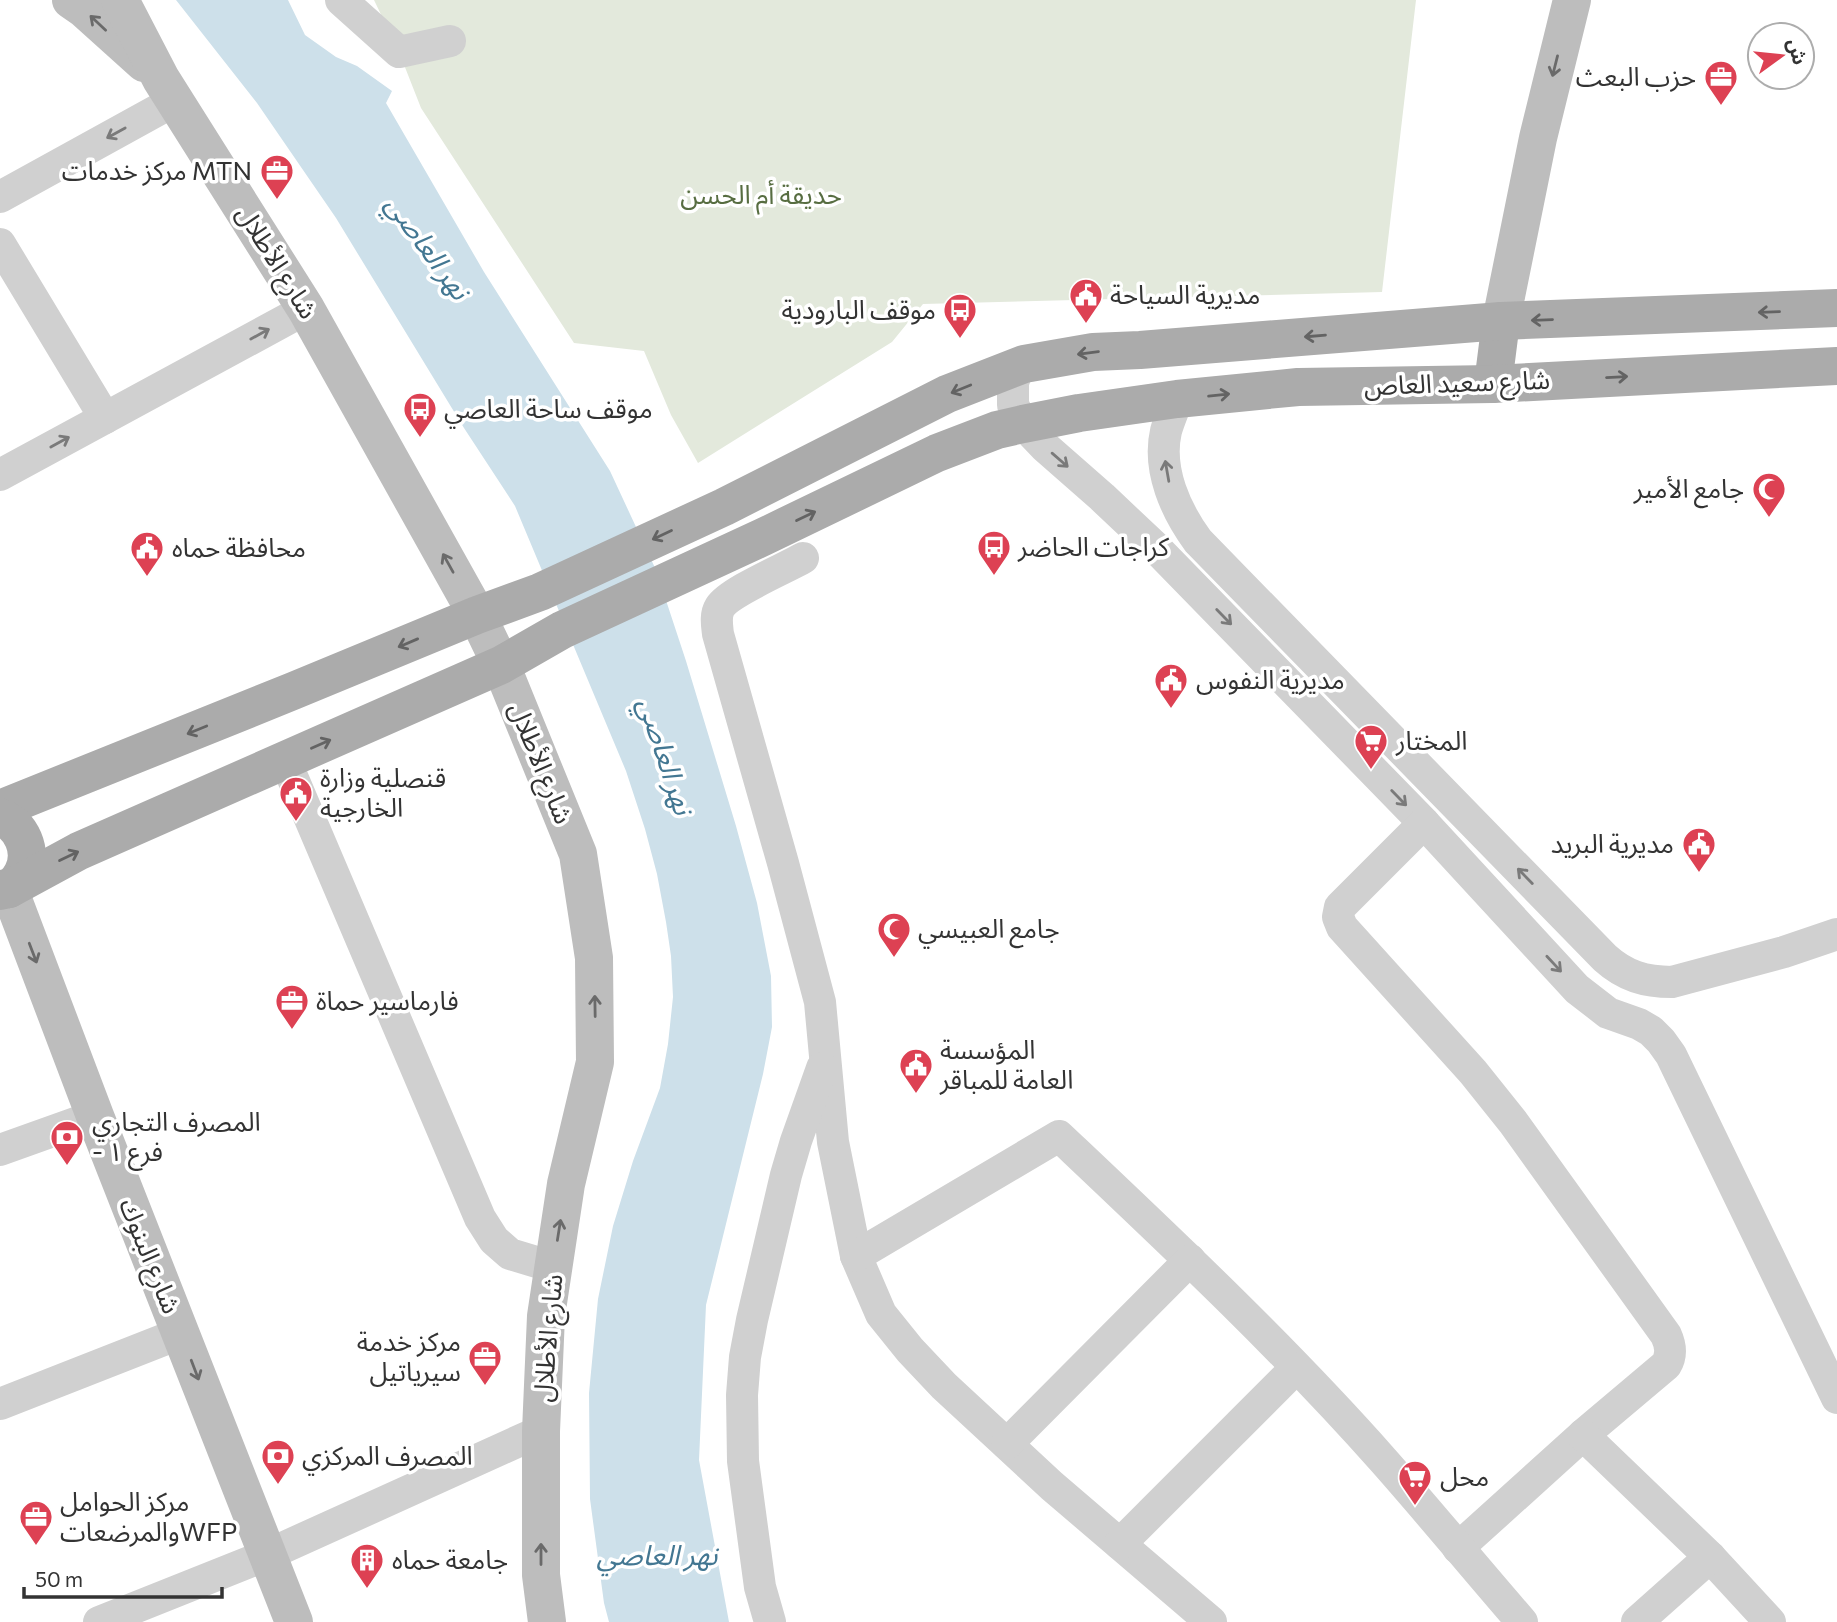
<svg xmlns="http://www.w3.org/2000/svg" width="1837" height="1622" font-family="Commissioner,'Noto Sans Arabic',sans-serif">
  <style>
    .green { fill: #e3e9dc }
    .water { fill: #cde0ea }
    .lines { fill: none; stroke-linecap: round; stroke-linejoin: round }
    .minor { stroke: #d0d0d0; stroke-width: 32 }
    .secondary { stroke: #bdbdbd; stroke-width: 38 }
    .primary { stroke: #ababab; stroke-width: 38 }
    .oneway { stroke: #6a6a6a }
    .oneway2 { stroke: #7a7a7a }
    .oneway3 { stroke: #636363 }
    .labels { text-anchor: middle; stroke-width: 7; stroke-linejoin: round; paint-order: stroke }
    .poi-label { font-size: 26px; fill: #333; stroke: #fff; text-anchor: start }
    .park-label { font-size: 26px; fill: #576d41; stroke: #fff }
    .street-label { font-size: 26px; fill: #333; stroke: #fff }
    .water-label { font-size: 28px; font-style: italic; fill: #437792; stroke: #fff }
  </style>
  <rect width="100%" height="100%" fill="#fff"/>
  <polygon class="green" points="374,0 1416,0 1382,292 923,304 892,342 698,463 671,415 644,351 574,343 421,108 399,52"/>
  <polygon class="water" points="176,0 288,0 305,35 336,57 357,66 392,91 386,103 484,272 610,471 656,570 686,661 736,826 757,903 771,976 772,1027 763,1074 706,1305 699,1460 729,1622 609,1622 604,1603 590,1499 589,1393 598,1299 613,1226 633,1161 660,1088 668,1044 673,997 671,956 666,922 657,874 645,829 626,771 515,506 464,428 336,218 257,103"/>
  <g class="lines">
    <g class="minor">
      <polyline points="341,0 399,52 450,41"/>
      <polyline points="0,197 176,100"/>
      <polyline points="0,244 105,418"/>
      <polyline points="1024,364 1017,372 1013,382 1013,405 1023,424 1045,447 1102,497 1155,547 1424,823 1577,989 1608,1013 1639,1024 1651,1031 1661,1041 1671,1055 1837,1398"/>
      <path d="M 1177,399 C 1174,410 1169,420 1166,431 C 1157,470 1176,511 1198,541 L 1605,958 C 1625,976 1645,982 1672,982 L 1784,952 L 1837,934"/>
      <polyline points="0,475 306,309"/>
      <path d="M 803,558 C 786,568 729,592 720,607 C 715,615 717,625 718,634 L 783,863 L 820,1002 L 833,1142 L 856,1256 L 881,1314 L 910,1350 L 944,1386 L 1052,1486 L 1211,1622"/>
      <polyline points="285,760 480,1218 494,1240 510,1254 553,1267"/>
      <path d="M 1424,823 L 1340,907 L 1338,917 L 1342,927 L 1473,1072 L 1513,1122 L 1666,1335 C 1671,1346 1672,1355 1666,1365 L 1583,1435 L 1458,1548"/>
      <polyline points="0,1150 95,1116"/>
      <path d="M 856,1256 L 1059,1136 C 1170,1241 1282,1346 1383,1460 C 1430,1513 1475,1568 1522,1622"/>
      <polyline points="0,1404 181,1333"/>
      <polyline points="1583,1435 1710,1557 1770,1622"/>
      <polyline points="1007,1444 1190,1260"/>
      <polyline points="1120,1544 1296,1368"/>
      <polyline points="99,1622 267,1555 541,1431"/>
      <polyline points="770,1622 760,1587 743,1461 742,1395 745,1357 752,1320 786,1175 796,1141 822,1068"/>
      <polyline points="1637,1622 1710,1557"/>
    </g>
    <g class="secondary">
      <polyline points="71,0 84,9 144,63"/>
      <polyline points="120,0 161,79 306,309 477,615 501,665 578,854 594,958 595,1062 566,1184 546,1316 541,1431 541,1575 547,1622"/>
      <polyline points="1501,321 1538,138 1572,0"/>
      <polyline points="9,889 95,1116 294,1622"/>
    </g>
    <g class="primary">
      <polyline points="1493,384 1501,321"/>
      <polyline points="0,809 293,691 477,615 540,592 724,507 947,394 1024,364 1093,352 1140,350 1501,321 1837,308"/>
      <path d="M 0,817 C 22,825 33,851 23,872 C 20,879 15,884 9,889 L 6,888"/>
      <polyline points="0,891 9,889 79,851 501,665 562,630 763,537 937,453 997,430 1023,424 1079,413 1177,399 1298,387 1493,384 1837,366"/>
    </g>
  </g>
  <defs><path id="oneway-shaft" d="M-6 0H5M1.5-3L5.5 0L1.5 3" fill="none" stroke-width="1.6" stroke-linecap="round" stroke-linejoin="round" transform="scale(1.75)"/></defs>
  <g class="oneway">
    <use href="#oneway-shaft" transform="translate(98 23) rotate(-137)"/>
    <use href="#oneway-shaft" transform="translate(1555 66) rotate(104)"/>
    <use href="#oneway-shaft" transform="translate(448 563) rotate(-119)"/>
    <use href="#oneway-shaft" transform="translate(33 953) rotate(69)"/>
    <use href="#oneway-shaft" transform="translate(595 1006) rotate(-91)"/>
    <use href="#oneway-shaft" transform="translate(559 1230) rotate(-81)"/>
    <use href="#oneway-shaft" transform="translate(195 1370) rotate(69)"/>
    <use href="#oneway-shaft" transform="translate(541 1554) rotate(-90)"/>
  </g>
  <g class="oneway2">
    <use href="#oneway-shaft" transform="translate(116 133) rotate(151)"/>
    <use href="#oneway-shaft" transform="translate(260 334) rotate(-29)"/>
    <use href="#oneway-shaft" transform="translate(60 442) rotate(-29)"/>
    <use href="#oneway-shaft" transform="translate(1060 460) rotate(41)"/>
    <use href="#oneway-shaft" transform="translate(1167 471) rotate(-100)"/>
    <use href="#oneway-shaft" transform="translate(1224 617) rotate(46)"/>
    <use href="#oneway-shaft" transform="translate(1399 798) rotate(46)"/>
    <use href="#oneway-shaft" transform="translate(1525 876) rotate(-134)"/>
    <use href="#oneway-shaft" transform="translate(1554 964) rotate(47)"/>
  </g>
  <g class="oneway3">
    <use href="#oneway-shaft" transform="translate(1769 312) rotate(178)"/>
    <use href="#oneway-shaft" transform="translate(1542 320) rotate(178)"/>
    <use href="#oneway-shaft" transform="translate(1315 336) rotate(175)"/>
    <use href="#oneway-shaft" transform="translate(1088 353) rotate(173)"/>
    <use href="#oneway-shaft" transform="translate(1617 377) rotate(-3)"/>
    <use href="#oneway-shaft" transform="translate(961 389) rotate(158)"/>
    <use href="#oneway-shaft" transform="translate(1219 395) rotate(-6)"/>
    <use href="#oneway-shaft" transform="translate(806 516) rotate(-26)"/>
    <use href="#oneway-shaft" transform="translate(662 535) rotate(155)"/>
    <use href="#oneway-shaft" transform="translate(408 643) rotate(157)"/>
    <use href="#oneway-shaft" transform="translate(197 730) rotate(158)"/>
    <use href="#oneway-shaft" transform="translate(321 744) rotate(-24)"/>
    <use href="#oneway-shaft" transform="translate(69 856) rotate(-26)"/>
  </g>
  <defs>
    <symbol id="office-pin" viewBox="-11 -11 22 30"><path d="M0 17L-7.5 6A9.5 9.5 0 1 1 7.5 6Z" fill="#dd4153" stroke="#fff"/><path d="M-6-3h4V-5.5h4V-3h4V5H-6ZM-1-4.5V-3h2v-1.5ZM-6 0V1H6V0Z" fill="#fff"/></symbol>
    <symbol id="civic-pin" viewBox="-11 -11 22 30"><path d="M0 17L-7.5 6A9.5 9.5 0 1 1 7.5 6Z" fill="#dd4153" stroke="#fff"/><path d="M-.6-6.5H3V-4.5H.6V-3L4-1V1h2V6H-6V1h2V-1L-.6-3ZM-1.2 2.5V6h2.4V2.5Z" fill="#fff"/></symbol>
    <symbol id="bus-pin" viewBox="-11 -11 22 30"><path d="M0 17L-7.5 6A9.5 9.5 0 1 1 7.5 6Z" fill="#dd4153" stroke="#fff"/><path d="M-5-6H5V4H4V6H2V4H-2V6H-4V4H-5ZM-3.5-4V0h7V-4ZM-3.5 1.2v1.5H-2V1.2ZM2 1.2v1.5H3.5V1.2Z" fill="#fff"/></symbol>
    <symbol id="mosque-pin" viewBox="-11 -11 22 30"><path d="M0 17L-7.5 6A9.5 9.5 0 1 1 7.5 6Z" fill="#dd4153" stroke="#fff"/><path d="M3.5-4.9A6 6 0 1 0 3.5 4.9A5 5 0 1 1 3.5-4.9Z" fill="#fff"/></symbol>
    <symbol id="supermarket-pin" viewBox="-11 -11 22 30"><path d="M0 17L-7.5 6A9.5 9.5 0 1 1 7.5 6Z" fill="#dd4153" stroke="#fff"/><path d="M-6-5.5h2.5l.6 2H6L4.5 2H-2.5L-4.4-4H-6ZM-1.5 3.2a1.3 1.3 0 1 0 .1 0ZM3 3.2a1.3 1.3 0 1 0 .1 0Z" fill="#fff"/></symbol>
    <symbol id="bank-pin" viewBox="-11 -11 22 30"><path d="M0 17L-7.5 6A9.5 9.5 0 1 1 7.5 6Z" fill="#dd4153" stroke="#fff"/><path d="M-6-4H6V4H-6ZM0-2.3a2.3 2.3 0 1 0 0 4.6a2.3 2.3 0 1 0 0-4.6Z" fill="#fff"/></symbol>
    <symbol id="building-pin" viewBox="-11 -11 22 30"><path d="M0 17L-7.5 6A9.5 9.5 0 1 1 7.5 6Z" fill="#dd4153" stroke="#fff"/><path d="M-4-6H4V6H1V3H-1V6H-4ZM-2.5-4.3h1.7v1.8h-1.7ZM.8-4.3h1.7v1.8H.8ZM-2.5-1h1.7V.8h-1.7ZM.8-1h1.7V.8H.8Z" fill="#fff"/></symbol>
  </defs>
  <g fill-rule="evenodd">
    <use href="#office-pin" x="1702" y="58" width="38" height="52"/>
    <use href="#office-pin" x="258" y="152" width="38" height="52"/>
    <use href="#civic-pin" x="1067" y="276" width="38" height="52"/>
    <use href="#bus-pin" x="941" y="291" width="38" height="52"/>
    <use href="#bus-pin" x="401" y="390" width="38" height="52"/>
    <use href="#mosque-pin" x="1750" y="470" width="38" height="52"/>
    <use href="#bus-pin" x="975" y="528" width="38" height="52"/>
    <use href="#civic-pin" x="128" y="529" width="38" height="52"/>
    <use href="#civic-pin" x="1152" y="661" width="38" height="52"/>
    <use href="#supermarket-pin" x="1352" y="722" width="38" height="52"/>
    <use href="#civic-pin" x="277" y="774" width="38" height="52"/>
    <use href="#civic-pin" x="1680" y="825" width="38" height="52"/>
    <use href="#mosque-pin" x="875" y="910" width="38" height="52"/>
    <use href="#office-pin" x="273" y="982" width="38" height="52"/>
    <use href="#civic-pin" x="897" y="1046" width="38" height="52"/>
    <use href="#bank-pin" x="48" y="1118" width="38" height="52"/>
    <use href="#office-pin" x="466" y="1338" width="38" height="52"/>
    <use href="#bank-pin" x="259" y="1437" width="38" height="52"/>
    <use href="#supermarket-pin" x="1396" y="1458" width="38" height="52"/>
    <use href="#office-pin" x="17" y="1498" width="38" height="52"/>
    <use href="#building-pin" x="348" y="1541" width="38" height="52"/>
  </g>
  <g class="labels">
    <g class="poi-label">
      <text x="1696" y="86" text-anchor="end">حزب البعث</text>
      <text x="252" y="180" text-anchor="end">مركز خدمات MTN</text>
      <text x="1110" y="304">مديرية السياحة</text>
      <text x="936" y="319" text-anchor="end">موقف البارودية</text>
      <text x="444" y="418">موقف ساحة العاصي</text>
      <text x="1744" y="498" text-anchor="end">جامع الأمير</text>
      <text x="1018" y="556">كراجات الحاضر</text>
      <text x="172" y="557">محافظة حماه</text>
      <text x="1196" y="689">مديرية النفوس</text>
      <text x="1396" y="750">المختار</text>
      <text x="320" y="787">قنصلية وزارة<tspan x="320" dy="30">الخارجية</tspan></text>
      <text x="1674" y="853" text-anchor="end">مديرية البريد</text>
      <text x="918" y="938">جامع العبيسي</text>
      <text x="316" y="1010">فارماسير حماة</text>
      <text x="940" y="1059">المؤسسة<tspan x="940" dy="30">العامة للمباقر</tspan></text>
      <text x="92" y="1131">المصرف التجاري<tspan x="92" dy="30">- فرع ١</tspan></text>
      <text x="461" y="1351" text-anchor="end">مركز خدمة<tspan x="461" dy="30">سيرياتيل</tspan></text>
      <text x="302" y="1465">المصرف المركزي</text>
      <text x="1440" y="1486">محل</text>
      <text x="60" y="1511">مركز الحوامل<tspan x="60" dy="30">والمرضعاتWFP</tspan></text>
      <text x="392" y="1569">جامعة حماه</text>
    </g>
    <g class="park-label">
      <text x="761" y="204">حديقة أم الحسن</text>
    </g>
    <g class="street-label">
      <text transform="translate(277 262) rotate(58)" y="9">شارع الأطلال</text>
      <text transform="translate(1457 383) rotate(-2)" y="9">شارع سعيد العاص</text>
      <text transform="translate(541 763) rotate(68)" y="9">شارع الأطلال</text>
      <text transform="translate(150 1256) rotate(68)" y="9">شارع البنوك</text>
      <text transform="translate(548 1338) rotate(-85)" y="9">شارع الأطلال</text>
    </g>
    <g class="water-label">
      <text transform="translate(428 247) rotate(54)" y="10">نهر العاصي</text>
      <text transform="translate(666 756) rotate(72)" y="10">نهر العاصي</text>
      <text x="657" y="1565">نهر العاصي</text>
    </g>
  </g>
  <g transform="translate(1781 56) rotate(75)"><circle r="33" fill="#ffffff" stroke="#adadad" stroke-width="2"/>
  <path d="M0-5L12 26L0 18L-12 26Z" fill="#dd4153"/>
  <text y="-10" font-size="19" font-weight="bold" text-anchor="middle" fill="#333333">ش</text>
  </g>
  <path d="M24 1587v10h198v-10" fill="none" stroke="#333333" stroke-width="3.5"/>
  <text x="35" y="1587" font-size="21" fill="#333333" stroke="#ffffff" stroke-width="5" paint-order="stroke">50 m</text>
</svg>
